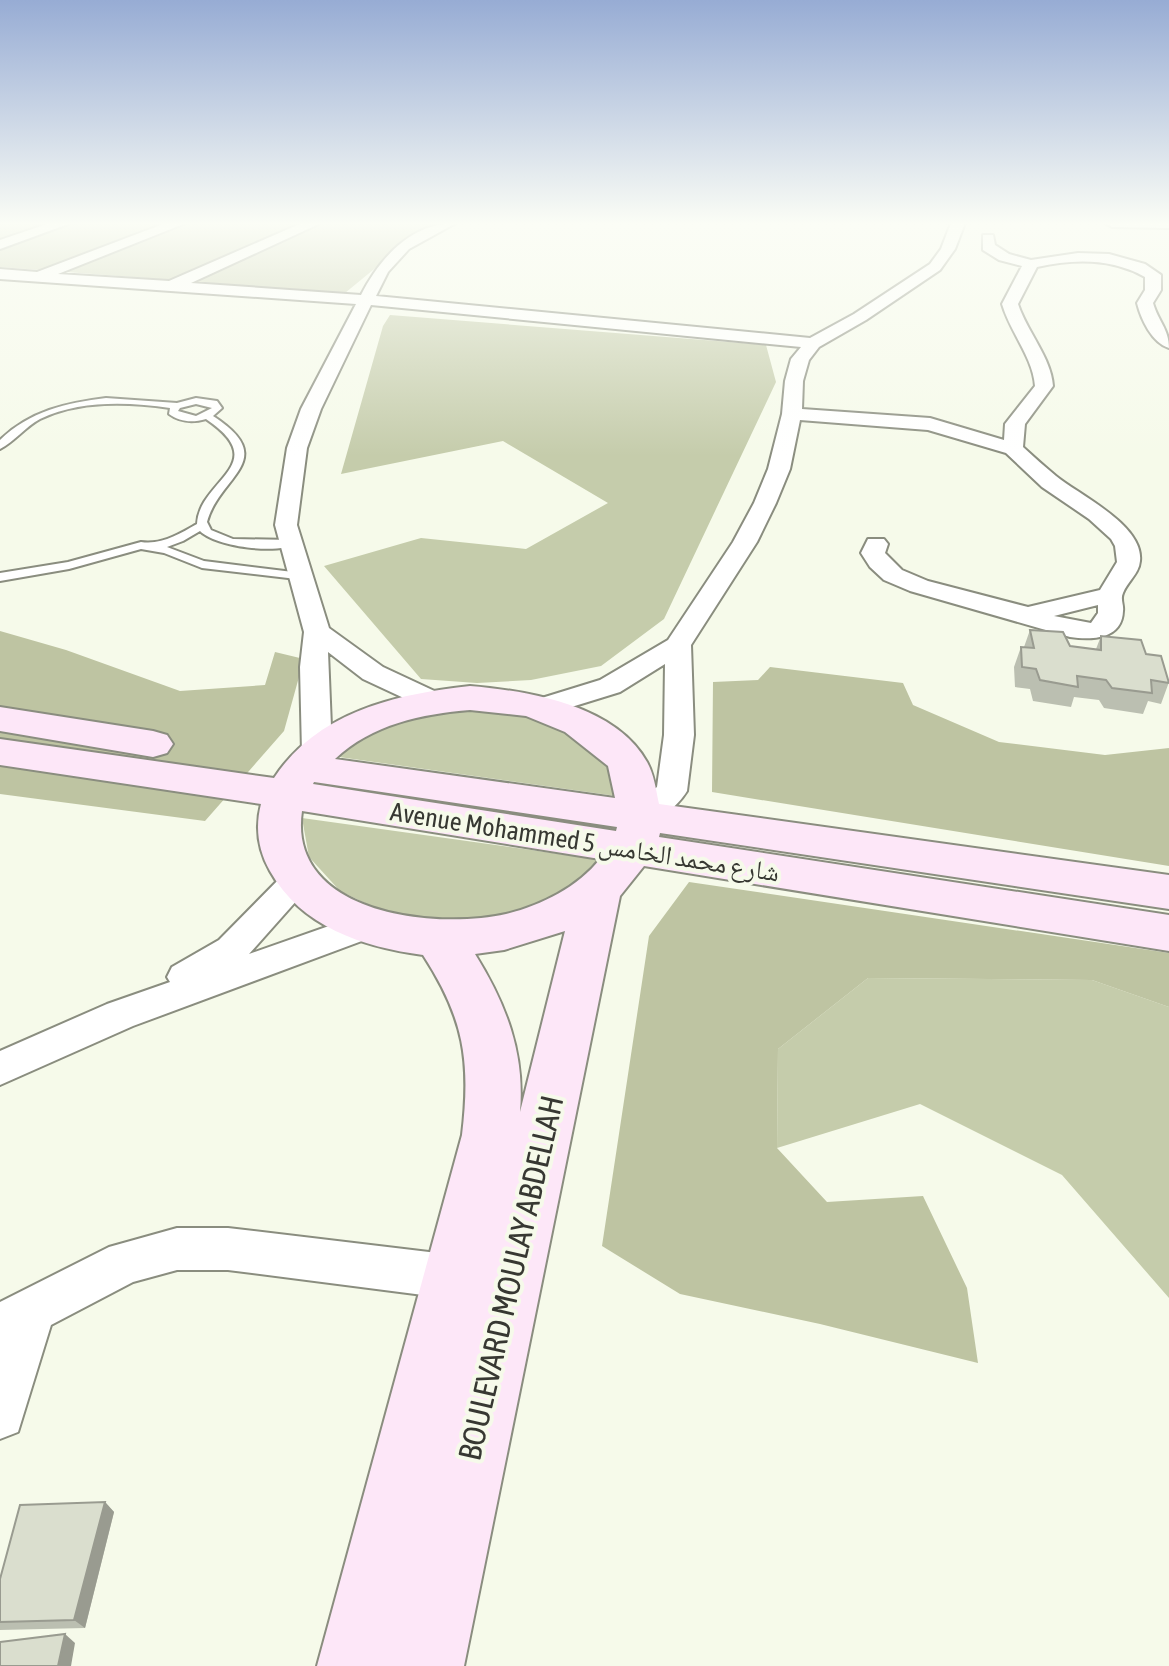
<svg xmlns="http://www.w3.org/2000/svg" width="1169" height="1666" font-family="'Asap Condensed','Noto Naskh Arabic',sans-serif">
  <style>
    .green { fill: #c5ccab }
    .forest { fill: #bec4a2 }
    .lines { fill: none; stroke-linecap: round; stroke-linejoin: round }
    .lane-casing { stroke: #8a8d7f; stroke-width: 4 }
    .street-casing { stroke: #8a8d7f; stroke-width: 4 }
    .secondary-casing { stroke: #8a8d7f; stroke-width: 4 }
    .lane { fill: #fff; fill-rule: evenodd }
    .street { fill: #fff; fill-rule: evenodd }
    .secondary { fill: #fde7f8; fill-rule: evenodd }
    .wall { fill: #bbbfb1 }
    .shaded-wall { fill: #999b90 }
    .building { fill: #dadece; stroke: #999b90; stroke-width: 2 }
    .labels { text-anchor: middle; stroke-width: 8; stroke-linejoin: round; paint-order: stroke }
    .street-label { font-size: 26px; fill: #373832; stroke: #f6faea }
    .near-street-label { font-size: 32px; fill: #373832; stroke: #f6faea }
  </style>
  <rect width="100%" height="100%" fill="#f6faea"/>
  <g class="green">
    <polygon points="0,223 440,223 418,233 345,293 0,267"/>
    <polygon points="390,315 766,345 776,382 664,619 601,666 531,680 477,683 421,679 324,566 421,538 526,549 608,503 503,441 341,474 383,326"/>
    <path d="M 498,709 C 549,720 610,735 616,796 L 339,757 C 376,713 444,710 498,709 Z"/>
    <polygon points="302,818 602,860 571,888 517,913 453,923 390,915 340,891 309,857"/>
    <polygon points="868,978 1092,980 1169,1007 1169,1298 1062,1175 920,1104 777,1148 778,1049"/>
  </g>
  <g class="forest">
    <polygon points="0,631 66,650 180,691 265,685 275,652 304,659 284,731 205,821 0,794"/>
    <polygon points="770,667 903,683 913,705 999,742 1105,755 1169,748 1169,866 712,792 713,682 758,680"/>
    <polygon points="689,882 1169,953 1169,1007 1092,980 868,978 778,1049 777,1148 827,1202 923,1196 967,1288 978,1363 820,1324 680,1294 602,1246 649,936"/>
  </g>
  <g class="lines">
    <defs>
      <path id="lane" d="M 106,398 L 177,403 L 196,398 L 217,401 L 222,408 L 213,416 C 281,460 219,476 207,522 L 211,530 L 233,539 L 292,540 L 298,543 C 279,555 216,547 200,531 L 183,541 L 167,547 L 204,561 L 301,573 L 305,574 L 305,580 L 202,568 L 164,553 L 141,549 L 69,569 L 0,581 L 0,573 L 68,562 L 141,542 C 162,545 179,534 197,524 C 199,479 274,465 206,419 C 192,423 180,422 169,414 L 170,408 C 128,402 80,400 40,419 C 25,427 14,442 0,449 L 0,440 C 30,411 66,403 106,398 ZM 196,404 L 212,408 L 196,416 L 178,411 L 180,408 Z"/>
      <g id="street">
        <polygon points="50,223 71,223 0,249 0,240"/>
        <path d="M 166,223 L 186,223 L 58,274 L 169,281 L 302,223 L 321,223 L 191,283 L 361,295 C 380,258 411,223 456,223 L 409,249 L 388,272 L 376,296 L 810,338 L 854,314 L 930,264 L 941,249 L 951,223 L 965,223 L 955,249 L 940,270 L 866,320 L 819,347 L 809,360 L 803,381 L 802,409 L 930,418 L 1004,440 L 1005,424 L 1035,386 C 1033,357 1010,332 1002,304 L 1022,266 L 999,260 L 983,250 L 983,235 L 993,235 L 995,245 L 1009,254 L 1031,260 L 1078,253 L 1109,254 L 1145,264 L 1161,275 L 1161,290 L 1153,303 C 1158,321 1169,329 1169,348 C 1152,343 1141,319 1137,303 L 1145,290 L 1145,277 C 1111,258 1074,259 1037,267 L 1018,304 C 1027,332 1051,357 1053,386 L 1025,424 L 1023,447 C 1034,457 1045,467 1056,476 C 1079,495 1144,525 1140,561 C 1139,574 1127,582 1123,593 C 1120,599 1124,605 1123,611 C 1122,640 1091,640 1070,637 L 910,591 L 884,580 L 870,567 L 861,553 L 868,539 L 884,539 L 888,544 L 885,553 L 902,570 L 928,581 L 1028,607 L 1100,590 L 1117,562 L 1115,546 L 1111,539 L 1089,519 L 1042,487 L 1006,453 L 928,430 L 800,420 L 790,469 L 776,503 L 757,542 L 691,645 L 694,735 L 687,791 C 676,809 652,827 631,821 L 626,814 L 631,807 L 657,787 L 664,735 L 665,664 L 620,692 L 552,713 L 542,715 L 532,713 L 528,707 L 532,701 L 600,680 L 668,640 L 733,542 L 754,503 L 768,469 L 782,414 L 785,381 L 791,359 L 801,347 L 371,305 L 321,409 L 307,448 L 297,525 L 329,628 L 383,667 L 443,695 L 447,701 L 443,707 L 433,709 L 423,707 L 363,679 L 328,652 L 332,752 L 327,759 L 317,761 L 307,759 L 302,752 L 300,667 L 304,632 L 275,525 L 287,448 L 301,409 L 356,304 L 0,279 L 0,269 L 37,272 ZM 1098,605 L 1098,613 L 1091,623 L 1054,616 Z"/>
        <polygon points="1105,223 1169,223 1169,228 1112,227"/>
        <polygon points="297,869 309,873 314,881 249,954 366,913 378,917 383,926 378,935 133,1026 0,1085 0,1051 107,1004 170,982 167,977 172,967 219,940 285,873"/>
        <polygon points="177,1228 228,1228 454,1255 470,1261 477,1277 470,1293 454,1299 228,1270 177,1270 133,1282 51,1325 18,1432 0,1439 0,1302 109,1247"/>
      </g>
      <g id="secondary">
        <path d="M 470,686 C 529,691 615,705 647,762 C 654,774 656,790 659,804 L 1169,875 L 1169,909 L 660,833 L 659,837 L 1169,915 L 1169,951 L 644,866 L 620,896 L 464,1666 L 317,1666 L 462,1135 C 471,1061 464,1018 423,955 C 363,947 301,927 270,871 C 258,850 255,827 261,804 L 0,765 L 0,739 L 274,778 C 317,712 396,694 470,686 ZM 470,710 L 526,716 L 565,732 L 608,766 L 615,798 L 335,759 C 372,724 422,714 470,710 ZM 314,782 L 617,827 L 616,831 L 313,784 ZM 302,811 L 600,859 C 578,887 540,906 506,914 C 435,930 287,914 302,811 ZM 565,931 L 520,1112 C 525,1053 506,1004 475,954 L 504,950 Z"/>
        <polygon points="0,707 153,731 167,735 173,744 167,753 153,757 0,731"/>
      </g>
    </defs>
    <use href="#lane" class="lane-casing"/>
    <use href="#street" class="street-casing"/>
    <use href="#secondary" class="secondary-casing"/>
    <use href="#lane" class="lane"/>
    <use href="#street" class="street"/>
    <use href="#secondary" class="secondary"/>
  </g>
  <g class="wall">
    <polygon points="1030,630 1070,646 1096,649 1101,636 1169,682 1161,704 1148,701 1143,714 1104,708 1099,700 1074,697 1071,707 1033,701 1030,689 1015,687 1014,667 1021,647 1024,647"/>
    <polygon points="105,1502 114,1512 85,1628 0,1630 0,1579"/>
  </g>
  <g class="shaded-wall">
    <polygon points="105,1502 114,1512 85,1628 74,1620"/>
    <polygon points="65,1634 75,1643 71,1666 58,1666"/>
  </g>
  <g class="building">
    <polygon points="1030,630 1063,632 1070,646 1101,650 1101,636 1141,640 1146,654 1161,656 1169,683 1151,680 1152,693 1112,688 1106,680 1077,676 1078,687 1040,680 1036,669 1022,667 1021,647 1034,648"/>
    <polygon points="105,1502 74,1620 0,1622 0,1579 20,1505"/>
    <polygon points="65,1634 58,1666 0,1666 0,1642"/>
  </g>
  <linearGradient id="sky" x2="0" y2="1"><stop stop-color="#97acd4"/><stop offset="0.49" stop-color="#fbfdf6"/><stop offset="1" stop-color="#fbfdf6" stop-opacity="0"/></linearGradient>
  <rect width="1169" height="456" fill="url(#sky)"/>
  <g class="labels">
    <g class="street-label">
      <text transform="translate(585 842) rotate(9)" y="9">Avenue Mohammed 5 شارع محمد الخامس</text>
    </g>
    <g class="near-street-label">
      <text transform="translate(511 1278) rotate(-77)" y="11">BOULEVARD MOULAY ABDELLAH</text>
    </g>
  </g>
</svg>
